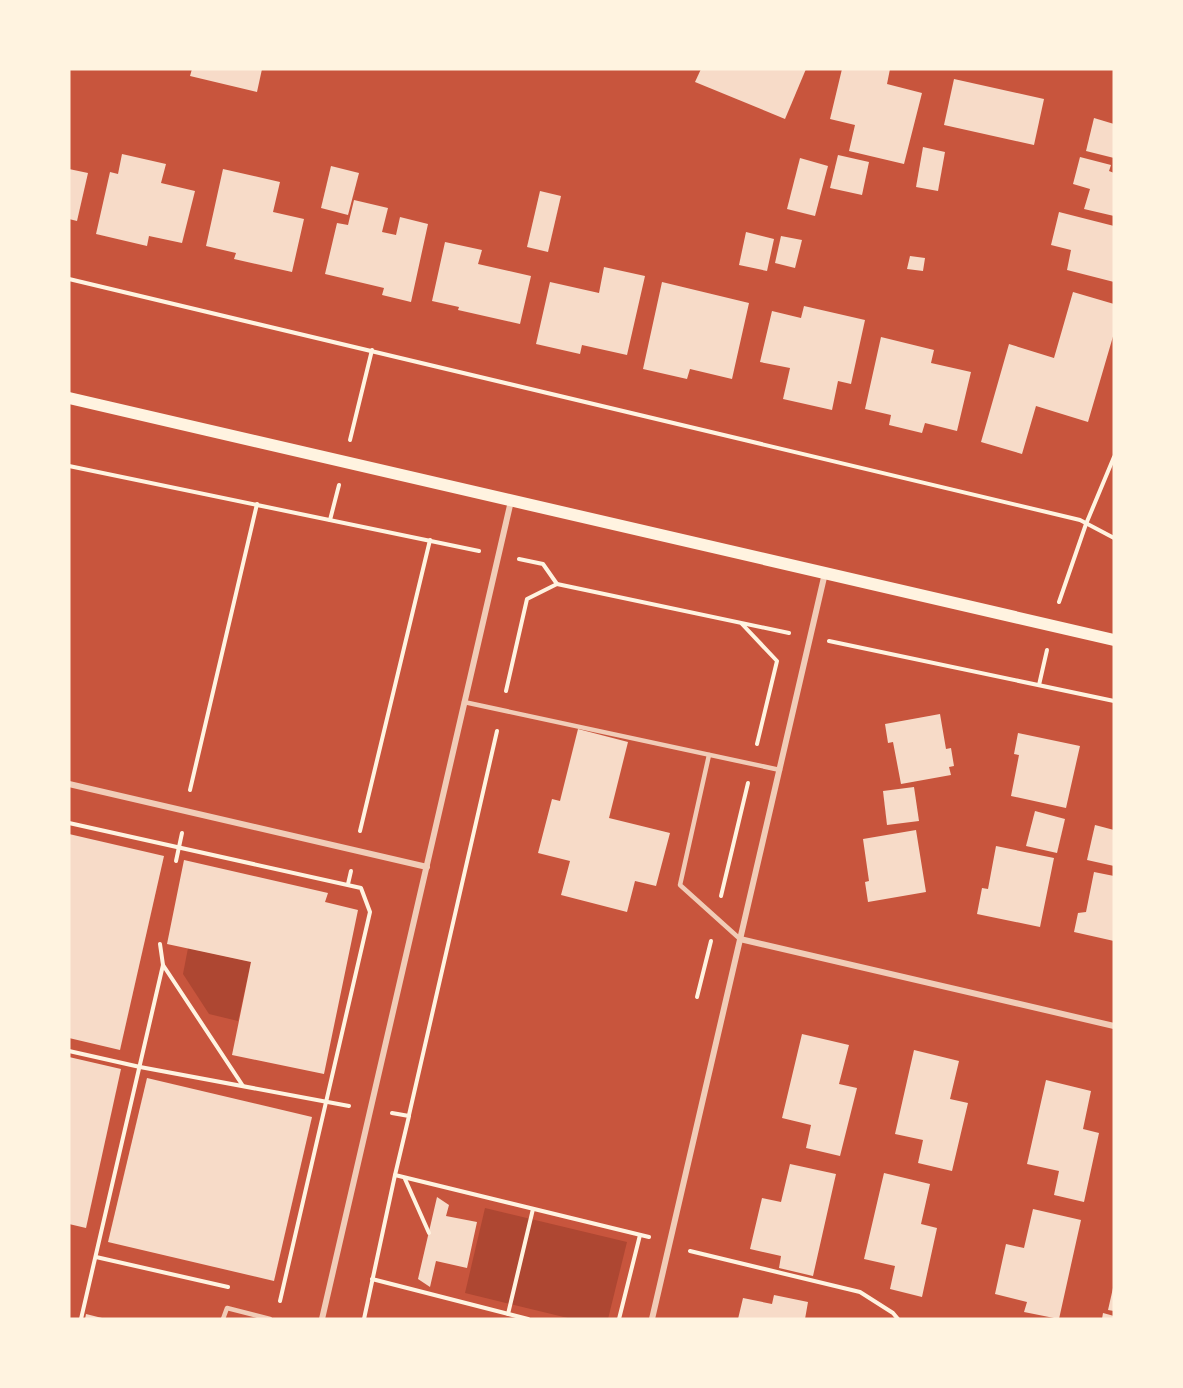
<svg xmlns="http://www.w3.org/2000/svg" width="1183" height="1388" font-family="Georgia,serif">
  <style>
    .green { fill: #ae4732 }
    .building { fill: #f7dbc8 }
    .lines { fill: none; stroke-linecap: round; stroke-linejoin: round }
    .path { stroke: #fff3e0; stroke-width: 4 }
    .service { stroke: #f1ccb7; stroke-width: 4.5 }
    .minor { stroke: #f1ccb7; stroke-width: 6 }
    .secondary { stroke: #fff3e0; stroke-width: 12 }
  </style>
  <rect width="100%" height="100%" fill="#c8553d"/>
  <g class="green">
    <polygon points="188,948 251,962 238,1021 209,1014 183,974"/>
    <polygon points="485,1208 627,1242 608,1319 572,1319 465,1293"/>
  </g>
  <g class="building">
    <polygon points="192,69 262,69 257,92 190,76"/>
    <polygon points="701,69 806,69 785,119 695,82"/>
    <polygon points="842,69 890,69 887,84 922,93 904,164 849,151 855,125 830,119"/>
    <polygon points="954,79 1044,99 1034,145 944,125"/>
    <polygon points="1094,118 1114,124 1114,158 1086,151"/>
    <polygon points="923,147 945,152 938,191 916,187"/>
    <polygon points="122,154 166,164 161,183 195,191 182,243 149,236 147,246 96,234 110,172 118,174"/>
    <polygon points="838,155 869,162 862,195 830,188"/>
    <polygon points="1080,157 1111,165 1109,171 1114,173 1114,216 1084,209 1090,189 1073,184"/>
    <polygon points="800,158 828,166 815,216 787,209"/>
    <polygon points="331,166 359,173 348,215 321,208"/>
    <polygon points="69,169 88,173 77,221 69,219"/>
    <polygon points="223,169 280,182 273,212 304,219 292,272 234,259 236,253 206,246"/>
    <polygon points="540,191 561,196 548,252 527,247"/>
    <polygon points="354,200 388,208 382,232 396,235 400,217 428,224 411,302 382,295 384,288 325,274 337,223 348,225"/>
    <polygon points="1059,212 1114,226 1114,282 1067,270 1071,250 1051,245"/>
    <polygon points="746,232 774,239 767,271 739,265"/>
    <polygon points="781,236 802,240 795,268 775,263"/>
    <polygon points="445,242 482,250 478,264 531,276 520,324 458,310 459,307 432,301"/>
    <polygon points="910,256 925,258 923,271 907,269"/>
    <polygon points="604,267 645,276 627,355 582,345 580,354 536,344 550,282 599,293"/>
    <polygon points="662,282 749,303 732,379 690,369 687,379 643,369"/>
    <polygon points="1073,292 1114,304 1114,333 1088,422 1036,406 1022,454 981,442 1009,344 1054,358"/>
    <polygon points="804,306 865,320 851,384 838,381 832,410 783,399 790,368 760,362 772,311 801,318"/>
    <polygon points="881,337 934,350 931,363 971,372 957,431 925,423 922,433 889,425 891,415 865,409"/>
    <polygon points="940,714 946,749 951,748 954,766 949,767 951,775 901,784 893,742 888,743 885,724"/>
    <polygon points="578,729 628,742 609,818 670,833 656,886 635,881 627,912 561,895 570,861 538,853 552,799 560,801"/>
    <polygon points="1018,733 1080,746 1066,808 1011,796 1019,755 1014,754"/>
    <polygon points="914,787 919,821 887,825 883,791"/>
    <polygon points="1035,811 1065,819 1057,853 1026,846"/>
    <polygon points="1095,825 1114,830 1114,866 1087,860"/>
    <polygon points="916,830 926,892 868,902 865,882 869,881 863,839"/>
    <polygon points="69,834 164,856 120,1050 69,1038"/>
    <polygon points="996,846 1054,858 1040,927 977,914 982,888 988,889"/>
    <polygon points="184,860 328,893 325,902 358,910 324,1074 232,1055 251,962 167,944"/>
    <polygon points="1094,872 1114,876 1114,941 1074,932 1078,913 1086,912"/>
    <polygon points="802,1034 849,1045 839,1084 857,1088 840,1156 806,1148 811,1125 782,1118"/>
    <polygon points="914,1050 959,1061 950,1099 968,1103 952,1171 918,1163 923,1140 895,1134"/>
    <polygon points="69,1057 121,1069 86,1228 69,1224"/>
    <polygon points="147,1078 312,1117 274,1281 108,1242"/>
    <polygon points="1046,1080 1091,1091 1083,1129 1099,1133 1084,1202 1054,1195 1059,1171 1027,1164"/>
    <polygon points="790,1164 836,1174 813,1276 779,1268 781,1256 750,1249 762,1198 781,1202"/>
    <polygon points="884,1173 930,1184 921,1224 937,1228 922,1297 890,1289 895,1266 864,1259"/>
    <polygon points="437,1197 449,1205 446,1216 477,1222 467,1268 436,1261 430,1287 418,1279"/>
    <polygon points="1033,1209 1081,1220 1059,1319 1024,1312 1027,1302 995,1294 1006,1244 1024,1248"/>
    <polygon points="1113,1288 1114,1288 1114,1311 1108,1310"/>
    <polygon points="774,1295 808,1302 805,1319 738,1319 743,1298 772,1304"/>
    <polygon points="1103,1313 1114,1316 1114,1319 1102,1319"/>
    <polygon points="86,1314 102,1318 102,1319 85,1319"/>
  </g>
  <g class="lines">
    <g class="path">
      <polyline points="69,279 1080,520 1114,538"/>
      <polyline points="350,440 372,350"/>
      <polyline points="69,466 479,551"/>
      <polyline points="330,520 339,485"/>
      <polyline points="519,559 543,564 557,584 789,633"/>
      <polyline points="1059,602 1086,524 1114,457"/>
      <polyline points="742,624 777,661 757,744"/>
      <polyline points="829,641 1114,701"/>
      <polyline points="1039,685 1047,650"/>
      <polyline points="506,691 527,599 557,584"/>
      <polyline points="190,790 257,504"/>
      <polyline points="69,823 361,888 370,912 280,1301"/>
      <polyline points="360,831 430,540"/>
      <polyline points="176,861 182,833"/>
      <polyline points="348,884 351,871"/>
      <polyline points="721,896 748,783"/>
      <polyline points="163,965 243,1086"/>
      <polyline points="697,997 711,941"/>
      <polyline points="69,1051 140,1067 349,1106"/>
      <polyline points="392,1113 409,1116 395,1175 649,1237"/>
      <polyline points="409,1115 497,731"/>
      <polyline points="405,1179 429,1233"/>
      <polyline points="690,1251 860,1292 893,1313 898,1319"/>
      <polyline points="96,1257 228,1287"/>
      <polyline points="372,1279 528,1319"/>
      <polyline points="508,1314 533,1209"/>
      <polyline points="81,1319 163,965 160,944"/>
      <polyline points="364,1319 395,1175"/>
      <polyline points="619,1319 640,1235"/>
    </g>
    <g class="service">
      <polyline points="464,702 780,770"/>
      <polyline points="709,755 680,885 740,939"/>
      <polyline points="223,1319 227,1308 270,1319"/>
    </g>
    <g class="minor">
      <polyline points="69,784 427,867"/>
      <polyline points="740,939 1114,1026"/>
      <polyline points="322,1319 511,501"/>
      <polyline points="652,1319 825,573"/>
    </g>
    <polyline class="secondary" points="69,398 1114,640"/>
  </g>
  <rect width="1183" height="1388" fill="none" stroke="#fff3e0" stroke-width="141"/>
</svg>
